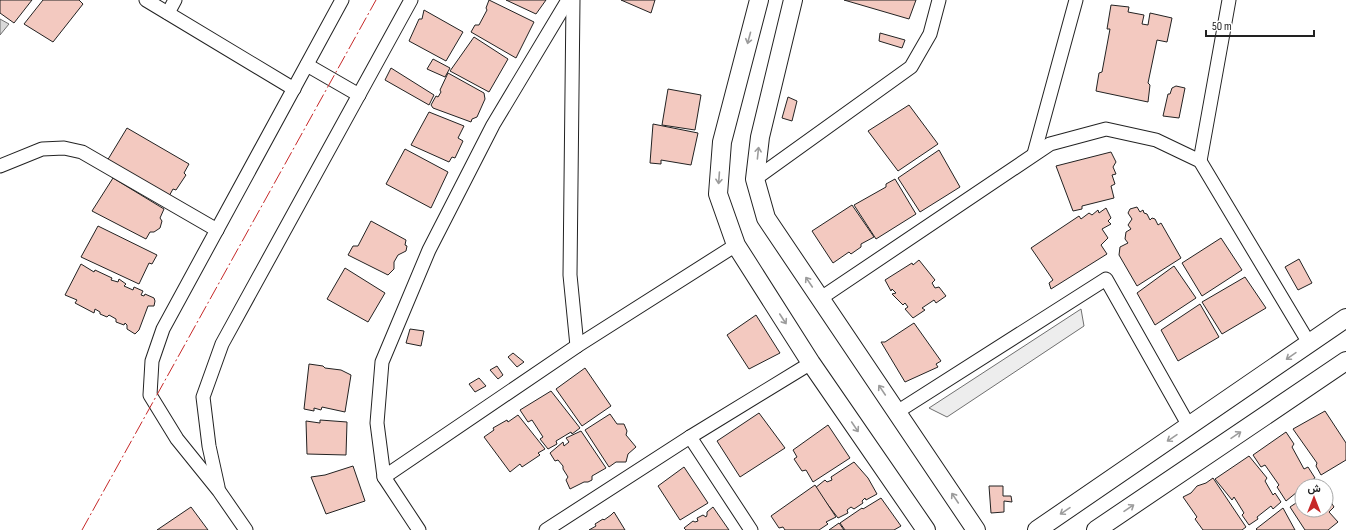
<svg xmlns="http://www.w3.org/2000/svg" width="1346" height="530" font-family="'Sofia Sans Condensed',Vazirmatn,sans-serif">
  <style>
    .parking { fill: #ededed; stroke: #6f6f6f }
    .water { fill: #d9d9d9; stroke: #6f6f6f }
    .building { fill: #f3c9c0; stroke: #222 }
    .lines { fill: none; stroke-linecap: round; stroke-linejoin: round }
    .street-casing { stroke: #222; stroke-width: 15 }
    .secondary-casing { stroke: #222; stroke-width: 20 }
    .street { stroke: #fff; stroke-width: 13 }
    .secondary { stroke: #fff; stroke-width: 18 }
    .power { stroke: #c62828; stroke-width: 1; stroke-dasharray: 14 3 2 3; stroke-linecap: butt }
    .oneway { stroke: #9c9c9c }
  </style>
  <rect width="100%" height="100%" fill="#fff"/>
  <polygon class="parking" points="1081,309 1084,326 947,417 929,408"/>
  <polygon class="water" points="0,19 9,24 0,35"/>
  <g class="building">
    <polygon points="0,0 32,0 14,23 0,13"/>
    <polygon points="43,0 79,0 83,4 53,42 24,24"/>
    <polygon points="489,0 534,22 516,58 471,32 475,25 479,25 487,10 486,8"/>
    <polygon points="506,0 546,0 536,14"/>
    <polygon points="621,0 655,0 651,13"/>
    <polygon points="844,0 916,0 909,19"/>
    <polygon points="1111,5 1129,7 1128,12 1144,15 1142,24 1148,25 1150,13 1172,18 1167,42 1157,40 1148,83 1150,85 1148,102 1096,91 1099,73 1102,72 1110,29 1107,29"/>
    <polygon points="424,10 463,32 446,61 409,41 419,19 422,19"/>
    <polygon points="880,33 905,40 902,48 879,41"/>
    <polygon points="474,37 508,59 489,92 450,71"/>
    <polygon points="433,59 450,68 445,77 427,69"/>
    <polygon points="391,68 434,95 429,105 385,80"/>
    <polygon points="448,73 484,93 485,99 477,117 472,119 471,122 433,108 431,105 436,96 438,97 441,92 440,90"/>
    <polygon points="1176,86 1185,88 1179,118 1163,116 1168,94 1170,94 1172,88"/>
    <polygon points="668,89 701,95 695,130 662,125"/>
    <polygon points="788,97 797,101 792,121 782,118"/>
    <polygon points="909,105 938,144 898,171 868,131"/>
    <polygon points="429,112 464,126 458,138 463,141 455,158 452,157 449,162 411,145"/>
    <polygon points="653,124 698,133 691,165 661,160 661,164 650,163"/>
    <polygon points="127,128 189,164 184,173 186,175 176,190 173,189 168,198 107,161"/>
    <polygon points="405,149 448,172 431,208 386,184"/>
    <polygon points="939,150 960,187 920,212 898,178"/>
    <polygon points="1111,152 1116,162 1113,167 1116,174 1112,175 1115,184 1111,186 1114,198 1082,206 1082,209 1073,211 1056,166"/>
    <polygon points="113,178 164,209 160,218 162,221 160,228 154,232 150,232 146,239 92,211"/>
    <polygon points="895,179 916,214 876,239 854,205 886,187 886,184"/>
    <polygon points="852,205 874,237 861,244 861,247 851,254 849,252 833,263 812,231"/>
    <polygon points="1137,207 1140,212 1143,210 1144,213 1147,214 1150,220 1152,218 1155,219 1158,225 1161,223 1181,258 1137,286 1119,255 1120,247 1128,243 1125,239 1126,232 1131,229 1128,225 1132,219 1128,213 1130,209"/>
    <polygon points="1106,208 1111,218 1108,221 1111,224 1102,229 1108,238 1101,245 1107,254 1051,289 1049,283 1053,280 1031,248 1079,216 1081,219 1089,213 1092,215 1098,210 1099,213"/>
    <polygon points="371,221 406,240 405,245 407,246 406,251 398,255 394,262 394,269 388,275 348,255 353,246 358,246"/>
    <polygon points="98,226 157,255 152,264 149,263 139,284 81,257"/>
    <polygon points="1221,238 1242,270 1202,296 1182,263"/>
    <polygon points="1299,259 1312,283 1298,290 1285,267"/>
    <polygon points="919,260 935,280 932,283 935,288 939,287 946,296 936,303 934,300 922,308 925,310 913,318 905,309 908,307 905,303 903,305 892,294 896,293 892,289 891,291 885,280 912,263 913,265"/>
    <polygon points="81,264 94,272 95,270 112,278 111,280 118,282 119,279 126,284 124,286 133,290 134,287 143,291 141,295 144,296 145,294 154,298 155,301 154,306 148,306 139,330 135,334 127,329 127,325 125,323 124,325 116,322 116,319 109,315 107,317 100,314 100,312 95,309 94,313 75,303 77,300 65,295"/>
    <polygon points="1174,266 1196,298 1155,325 1137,293"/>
    <polygon points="345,268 385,293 368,322 327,299"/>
    <polygon points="1245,277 1266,308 1222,334 1202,302"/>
    <polygon points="1200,304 1219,337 1178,361 1161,330"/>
    <polygon points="756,315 780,353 749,369 727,335"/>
    <polygon points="914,323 941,361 936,364 938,367 905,382 881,342 885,342"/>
    <polygon points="410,329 424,331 421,346 406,343"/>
    <polygon points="513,353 524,362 517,367 508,357"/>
    <polygon points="309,364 323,366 325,368 341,370 351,375 345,412 322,407 321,410 314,408 314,411 304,409"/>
    <polygon points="497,366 503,375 498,379 490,370"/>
    <polygon points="585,368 611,406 582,426 556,389"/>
    <polygon points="479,378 486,386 475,392 469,384"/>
    <polygon points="551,391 580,428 572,434 571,432 556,441 557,444 548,449 540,439 543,437 532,420 528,422 520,410"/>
    <polygon points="1325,411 1346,443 1346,460 1321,475 1316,466 1317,463 1293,429"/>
    <polygon points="759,413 785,448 740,477 717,441"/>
    <polygon points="610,414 617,424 624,424 627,431 626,435 636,447 628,454 626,462 616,462 609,467 585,430"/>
    <polygon points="518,415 545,449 538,453 540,455 522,467 520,464 510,472 484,437 494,430 493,428 507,420 508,422"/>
    <polygon points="320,420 347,422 346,455 307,454 306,421 320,423"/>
    <polygon points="828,425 850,458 813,482 806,470 802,471 794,459 797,457 793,450"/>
    <polygon points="581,431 606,468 592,476 592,480 588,482 584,482 570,489 566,480 568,477 563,469 563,466 558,460 555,461 550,453 563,442 564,446 569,442 566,438"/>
    <polygon points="1286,432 1294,444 1292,447 1304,469 1308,467 1315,478 1304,486 1302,486 1302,488 1286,501 1277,487 1279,485 1265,465 1261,467 1253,455"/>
    <polygon points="1249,456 1267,478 1265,481 1273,495 1275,493 1281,502 1273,509 1271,506 1257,517 1258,519 1249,525 1242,515 1244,513 1234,497 1232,500 1215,479"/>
    <polygon points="854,462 868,478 877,494 866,500 865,498 862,501 863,503 854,509 851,507 847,510 848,513 838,518 815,488 825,480 827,482 832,480 831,477"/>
    <polygon points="353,466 365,501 326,514 311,477 325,475"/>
    <polygon points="684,467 708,503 680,520 658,486"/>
    <polygon points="1213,478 1246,527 1242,530 1203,530 1195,519 1197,517 1183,497 1191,493 1197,486 1206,483"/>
    <polygon points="815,485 836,517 826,522 828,524 819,530 785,530 783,527 779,528 771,516"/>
    <polygon points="989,486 1003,486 1003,496 1011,496 1012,502 1004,501 1004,512 991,513"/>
    <polygon points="1326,494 1334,507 1329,512 1338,522 1328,530 1305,530 1290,507 1302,499 1302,510 1326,510"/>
    <polygon points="881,498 901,526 894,530 845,530 840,523 862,508 863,509"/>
    <polygon points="191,507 208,530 157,530"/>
    <polygon points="713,507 729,530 686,530 684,528 693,521 695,522 698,521 697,518 703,515 706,517 707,515 707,512"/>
    <polygon points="1283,508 1295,530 1257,530 1256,529"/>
    <polygon points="614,512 625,530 589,530 596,526 595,524 603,519 604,520 611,515"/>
    <polygon points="839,523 844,530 829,530"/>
  </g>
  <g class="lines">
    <defs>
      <g id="street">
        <polyline points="146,0 294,89"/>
        <polyline points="573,0 570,275 577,346"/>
        <polyline points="168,13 175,0"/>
        <polyline points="307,65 359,95"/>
        <polyline points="1034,154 1076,0"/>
        <polyline points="1200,161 1229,0"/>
        <polyline points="0,166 42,149 64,148 82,152 217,230"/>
        <polyline points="755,179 911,67 930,34 939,0"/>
        <polyline points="821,298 1050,144 1106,129 1156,140 1200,161 1309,343"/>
        <polyline points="897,412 1106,279 1189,426"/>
        <polyline points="690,437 751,530"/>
        <polyline points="384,477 577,346 736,245"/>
        <polyline points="218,487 209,446 203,397 222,344 411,0"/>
        <polyline points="246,530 219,491 177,439 150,395 152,361 163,329 342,0"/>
        <polyline points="419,530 384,477 377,423 382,362 429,250 493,125 568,0"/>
        <polyline points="546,530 690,437 811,363"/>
      </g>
      <g id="secondary">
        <polyline points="759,0 722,142 718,194 736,245 811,363 926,530"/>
        <polyline points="793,0 760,137 755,179 766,218 976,530"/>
        <polyline points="1037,530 1346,318"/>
        <polyline points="1096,530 1346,361"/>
      </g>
    </defs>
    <use href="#street" class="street-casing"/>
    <use href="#secondary" class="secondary-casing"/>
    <use href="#street" class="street"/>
    <use href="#secondary" class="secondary"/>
    <polyline class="power" points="82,530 376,0"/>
  </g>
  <defs><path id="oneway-shaft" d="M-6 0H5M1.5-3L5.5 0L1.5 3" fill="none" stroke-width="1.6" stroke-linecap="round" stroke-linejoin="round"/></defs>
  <g class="oneway">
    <use href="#oneway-shaft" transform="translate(749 38) rotate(105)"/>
    <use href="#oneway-shaft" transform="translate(758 153) rotate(-84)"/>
    <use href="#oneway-shaft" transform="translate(719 178) rotate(94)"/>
    <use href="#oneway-shaft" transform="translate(809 282) rotate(-124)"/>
    <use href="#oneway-shaft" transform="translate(783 319) rotate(57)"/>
    <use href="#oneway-shaft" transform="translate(1291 356) rotate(145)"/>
    <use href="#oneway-shaft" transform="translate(882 390) rotate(-124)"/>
    <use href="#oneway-shaft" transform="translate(855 427) rotate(56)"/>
    <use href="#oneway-shaft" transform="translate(1236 435) rotate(-34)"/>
    <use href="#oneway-shaft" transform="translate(1172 438) rotate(146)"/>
    <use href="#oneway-shaft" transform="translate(955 498) rotate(-124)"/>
    <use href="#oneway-shaft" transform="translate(1129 508) rotate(-34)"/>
    <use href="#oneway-shaft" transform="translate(1065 511) rotate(146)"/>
  </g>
  <g transform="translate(1314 498)"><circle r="19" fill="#ffffff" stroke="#a7a7a7"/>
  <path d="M0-3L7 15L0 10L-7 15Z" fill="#c62828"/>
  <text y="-6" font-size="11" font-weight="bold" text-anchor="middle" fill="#222222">ش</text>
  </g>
  <path d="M1206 30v6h108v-6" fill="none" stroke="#222222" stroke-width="2"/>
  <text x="1212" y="30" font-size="12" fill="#222222" stroke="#ffffff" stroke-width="3" paint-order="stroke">50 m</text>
</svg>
